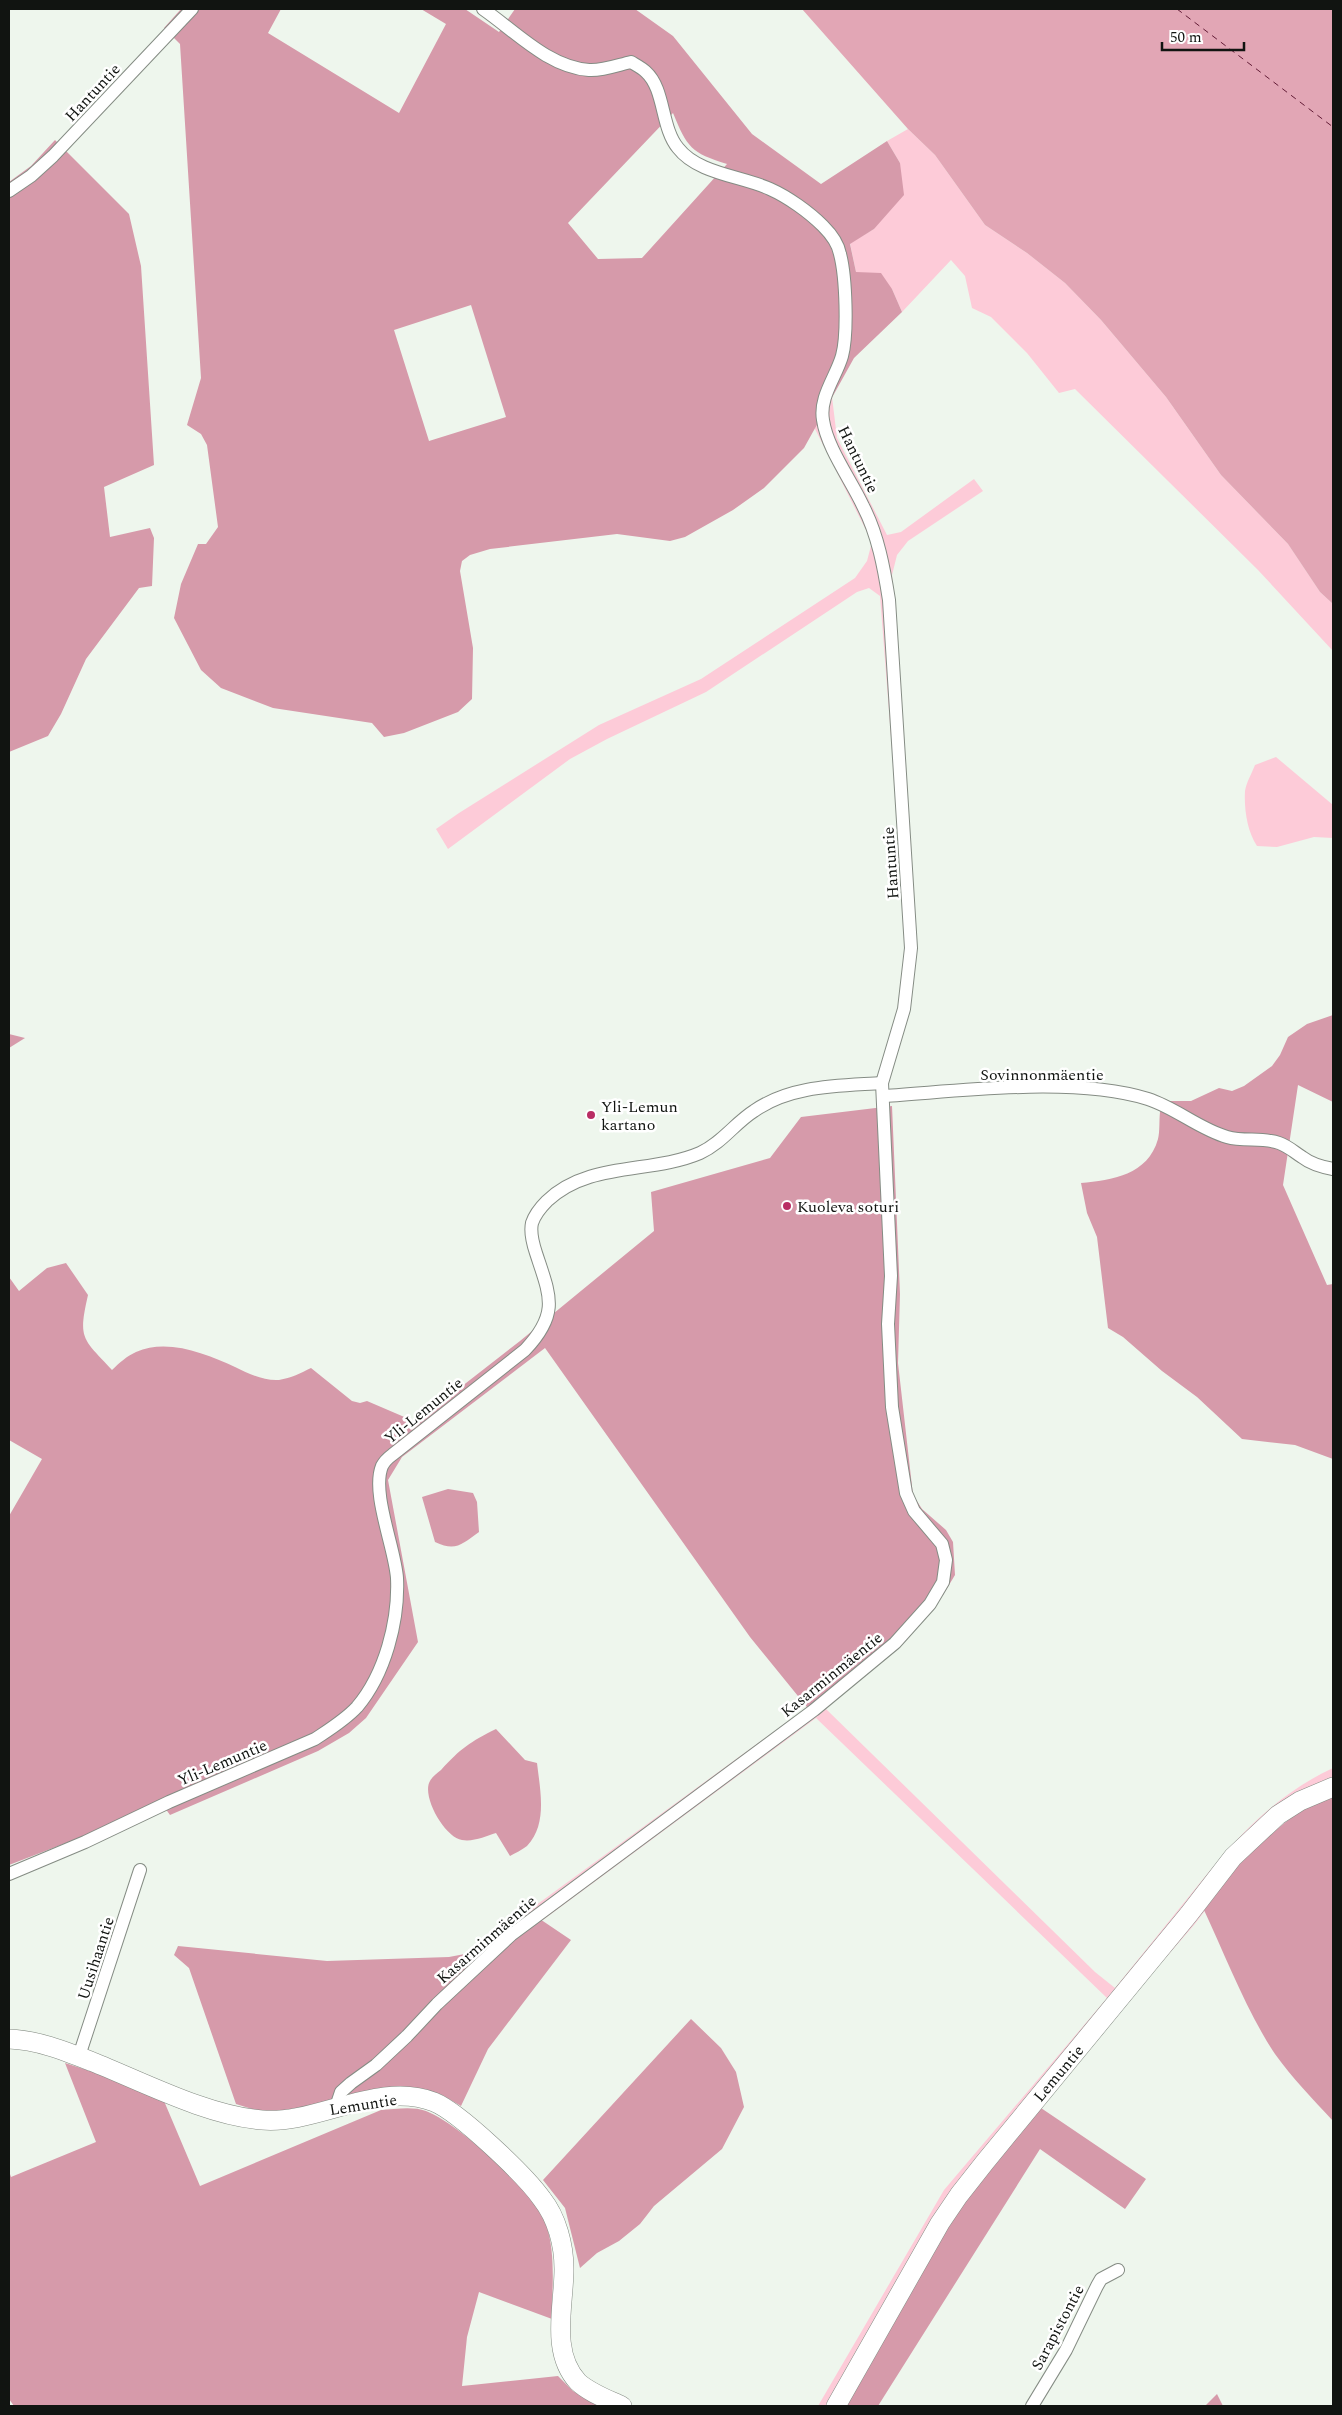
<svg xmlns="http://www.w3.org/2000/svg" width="1342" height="2415" font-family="Spectral,serif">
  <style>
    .green { fill: #fdcbd8 }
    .forest { fill: #d69aaa; fill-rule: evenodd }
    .water { fill: #e2a6b5 }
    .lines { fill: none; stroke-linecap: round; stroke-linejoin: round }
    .ferry { stroke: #621c36; stroke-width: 1; stroke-dasharray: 6 5; stroke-linecap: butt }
    .street-casing { stroke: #858c84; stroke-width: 14 }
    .secondary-casing { stroke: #858c84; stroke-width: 20 }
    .street { stroke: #fff; stroke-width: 12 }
    .secondary { stroke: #fff; stroke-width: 19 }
    .poi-dot { fill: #b92d64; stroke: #fff; stroke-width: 2 }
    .labels { text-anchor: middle; stroke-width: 5; stroke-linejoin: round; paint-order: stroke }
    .street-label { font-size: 16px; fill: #111411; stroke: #fff }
    .poi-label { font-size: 16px; fill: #111411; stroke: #fff; text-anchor: start }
  </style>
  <rect width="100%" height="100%" fill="#eef6ed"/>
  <g class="green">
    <polygon points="908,129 935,155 985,225 1027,253 1065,283 1101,320 1166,397 1221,475 1288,544 1320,592 1333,604 1333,651 1258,570 1075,389 1059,393 1027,353 991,317 972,308 965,276 951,260 902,312 892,289 856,272 850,243 874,229 900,163 887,141"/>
    <polygon points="832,397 837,438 887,535 901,532 974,479 983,491 908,541 897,555 892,575 908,797 896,801 880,596 869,588 857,592 706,692 607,739 570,759 448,849 436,829 459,813 599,725 701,679 855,578 867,561 872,542 814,427"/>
    <path d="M 1276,757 L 1333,805 L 1333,838 L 1314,837 L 1277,847 L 1257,846 C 1247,831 1244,809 1245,791 C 1246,783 1252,773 1255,765 Z"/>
    <path d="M 806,1708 L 815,1717 L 826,1709 L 1095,1972 L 1115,1988 C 1139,1958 1163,1929 1187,1899 C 1230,1845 1269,1798 1333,1768 L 1333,1790 L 1305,1807 L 1273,1831 L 1244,1860 L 1194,1925 L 1129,2000 L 1041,2108 L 842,2406 L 818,2406 L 944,2190 L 1107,1998 L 816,1718 L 543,1920 L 528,1911 Z"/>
  </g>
  <g class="forest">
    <path d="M 181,9 L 281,9 L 268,33 L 399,113 L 446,24 L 421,9 L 465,9 L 499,32 L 515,9 L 635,9 L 673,36 L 752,134 L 821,184 L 887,141 L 900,163 L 904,195 L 874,229 L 850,244 L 856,272 L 881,273 L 892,289 L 902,312 L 854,358 L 804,448 L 764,488 L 733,510 L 685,537 L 670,541 L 617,534 L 490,549 L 470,555 L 462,561 L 460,571 L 473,648 L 472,699 L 458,712 L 404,733 L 384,737 L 372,723 L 273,708 L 221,688 L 201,670 L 174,618 L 181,584 L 198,544 L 206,544 L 218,527 L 207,445 L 201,434 L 187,425 L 201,378 L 180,44 L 164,28 ZM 673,113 C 687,147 691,153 727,164 L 642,258 L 598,259 L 568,223 ZM 471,305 L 506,417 L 429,441 L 394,330 Z"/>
    <polygon points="55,140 129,214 141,266 154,465 104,487 110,537 150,528 154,538 152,586 139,588 86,659 61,714 48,736 9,752 9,182 31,166"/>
    <path d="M 1333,1015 L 1333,1102 L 1298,1085 L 1283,1185 L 1327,1285 L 1333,1284 L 1333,1459 L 1295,1445 L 1242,1439 L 1197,1397 L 1162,1371 L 1123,1337 L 1108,1328 L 1097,1237 L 1087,1213 L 1081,1183 C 1112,1180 1148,1175 1158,1139 C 1160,1131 1159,1121 1160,1112 L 1170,1101 L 1191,1101 L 1219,1088 L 1232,1091 L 1244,1086 L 1272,1066 L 1280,1055 L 1288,1037 L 1307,1024 Z"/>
    <polygon points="9,1034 25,1038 9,1048"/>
    <path d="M 892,1106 L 900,1294 L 898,1363 L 913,1495 L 922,1509 L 946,1530 L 953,1542 L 955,1575 L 943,1595 L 899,1648 L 815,1717 L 750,1637 L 545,1348 L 402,1457 L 388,1480 L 418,1642 L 366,1718 L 349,1733 L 318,1751 L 170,1815 L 160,1801 L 84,1836 L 9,1865 L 9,1516 L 42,1459 L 9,1440 L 9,1277 L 19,1291 L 47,1268 L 66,1263 L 88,1295 C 78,1339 82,1338 112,1370 C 119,1363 127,1356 136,1352 C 168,1338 206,1354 235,1367 C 249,1374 264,1381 279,1380 C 291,1378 301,1373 311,1368 L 352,1401 L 360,1403 L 367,1401 L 416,1422 L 520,1341 L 654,1231 L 651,1192 L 770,1158 L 801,1117 Z"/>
    <path d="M 448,1489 L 473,1493 L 477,1502 L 479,1532 C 462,1544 456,1552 435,1542 L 422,1497 Z"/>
    <path d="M 496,1729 L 525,1760 L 537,1763 C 540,1790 548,1824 527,1846 C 522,1850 515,1853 510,1856 L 496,1833 C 486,1836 474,1842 462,1840 C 445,1838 421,1796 430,1781 C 432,1777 437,1773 441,1770 C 461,1748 470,1742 496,1729 Z"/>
    <path d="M 1333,1790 L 1333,2121 C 1313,2099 1292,2078 1275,2054 C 1248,2014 1225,1955 1204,1910 C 1218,1893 1230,1874 1245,1858 C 1272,1831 1301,1809 1333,1790 Z"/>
    <polygon points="528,1911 571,1940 488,2049 461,2106 442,2095 419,2089 265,2113 236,2104 189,1968 174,1955 178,1946 327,1961 449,1957 470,1953"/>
    <polygon points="691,2019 721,2048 736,2072 744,2107 722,2149 654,2206 640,2224 619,2241 597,2253 580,2268 565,2208 543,2180"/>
    <path d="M 65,2063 L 131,2084 L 164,2101 L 200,2186 L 381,2110 C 395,2109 413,2106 426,2111 C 458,2123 535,2193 546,2224 C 556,2253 552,2289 552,2319 L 479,2292 L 467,2337 L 462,2386 L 558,2376 L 573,2391 L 596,2405 L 595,2406 L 14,2406 L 9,2399 L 9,2171 L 11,2177 L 96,2142 Z"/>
    <polygon points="1041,2108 1146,2179 1125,2209 1040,2149 878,2406 842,2406 963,2199"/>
    <polygon points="1217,2394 1223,2406 1205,2406"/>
  </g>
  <polygon class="water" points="802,9 1333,9 1333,604 1320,592 1288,544 1221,475 1166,397 1101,320 1065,283 1027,253 985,225 935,155 908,129"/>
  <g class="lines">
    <polyline class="ferry" points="1177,9 1333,127"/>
    <defs>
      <g id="street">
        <polyline points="9,191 31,176 53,156 192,9"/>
        <path d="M 884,1096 C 963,1091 1073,1076 1148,1099 C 1176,1108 1199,1129 1227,1137 C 1244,1142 1262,1137 1279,1143 C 1288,1146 1294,1152 1302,1157 C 1311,1164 1322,1167 1333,1169"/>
        <path d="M 9,1874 L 85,1842 L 169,1802 L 315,1739 C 330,1729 345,1720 357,1707 C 385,1674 399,1621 397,1578 C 395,1548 371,1493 382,1466 C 384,1462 388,1458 392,1455 L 525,1350 C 560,1313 550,1296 536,1253 C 533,1244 530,1232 532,1223 C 535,1214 541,1207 547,1201 C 589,1161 651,1174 700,1153 C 722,1143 735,1123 754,1111 C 791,1085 839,1086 882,1083"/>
        <polyline points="79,2056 140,1870"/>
        <path d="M 336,2107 L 341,2092 L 351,2083 L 376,2065 L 407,2036 L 437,2004 L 511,1935 L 814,1710 L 895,1643 L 930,1604 L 943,1582 L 946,1560 L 942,1544 L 914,1511 L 906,1493 L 892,1407 L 888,1324 L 891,1276 L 882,1083 L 904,1009 L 911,948 L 889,600 C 884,568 878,535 863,506 C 851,480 827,448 823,420 C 819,397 836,377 842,356 C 848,334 846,277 840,254 C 838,243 831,234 823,226 C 809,212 788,197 770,189 C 742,176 698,174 678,148 C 661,128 665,89 646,72 C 642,68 636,65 631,62 C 618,65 602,71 589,70 C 548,67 515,31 483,9"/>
        <polyline points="1032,2406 1066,2350 1097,2286 1101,2279 1118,2270"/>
      </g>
      <g id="secondary">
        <path d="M 9,2039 C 38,2040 65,2051 93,2062 C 143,2082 208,2116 262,2120 C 316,2125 379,2080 434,2102 C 459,2112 526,2176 542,2199 C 557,2218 564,2245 564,2269 C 564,2306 550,2352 578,2382 C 590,2393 607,2399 622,2406"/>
        <polyline points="836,2406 940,2223 959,2195 985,2162 1189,1914 1233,1857 1278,1815 1300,1801 1333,1787"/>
      </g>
    </defs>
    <use href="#street" class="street-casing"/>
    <use href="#secondary" class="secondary-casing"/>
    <use href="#street" class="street"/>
    <use href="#secondary" class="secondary"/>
  </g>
  <g class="poi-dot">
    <circle cx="591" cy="1115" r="5"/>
    <circle cx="787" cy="1206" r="5"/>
  </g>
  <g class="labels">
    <g class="street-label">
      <text transform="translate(92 92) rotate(-47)" y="6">Hantuntie</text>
      <text transform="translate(859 459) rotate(64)" y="6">Hantuntie</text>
      <text transform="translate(890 863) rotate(-94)" y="6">Hantuntie</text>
      <text x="1042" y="1080">Sovinnonmäentie</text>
      <text transform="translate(423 1410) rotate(-39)" y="6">Yli-Lemuntie</text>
      <text transform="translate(831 1674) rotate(-39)" y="6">Kasarminmäentie</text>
      <text transform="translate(222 1762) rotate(-23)" y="6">Yli-Lemuntie</text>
      <text transform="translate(486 1939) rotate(-41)" y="6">Kasarminmäentie</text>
      <text transform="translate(95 1958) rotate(-72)" y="6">Uusihaantie</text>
      <text transform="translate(1058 2073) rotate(-50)" y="6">Lemuntie</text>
      <text transform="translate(363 2104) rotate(-9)" y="6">Lemuntie</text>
      <text transform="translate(1057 2327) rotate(-62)" y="6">Sarapistontie</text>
    </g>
    <g class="poi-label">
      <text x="601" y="1112">Yli-Lemun<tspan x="601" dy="18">kartano</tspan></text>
      <text x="797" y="1212">Kuoleva soturi</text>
    </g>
  </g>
  <rect width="1342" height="2415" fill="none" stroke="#111411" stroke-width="20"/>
  <path d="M1162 42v8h82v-8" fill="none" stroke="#111411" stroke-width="2.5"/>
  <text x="1170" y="42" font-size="15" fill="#111411" stroke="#ffffff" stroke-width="4" paint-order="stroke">50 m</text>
</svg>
